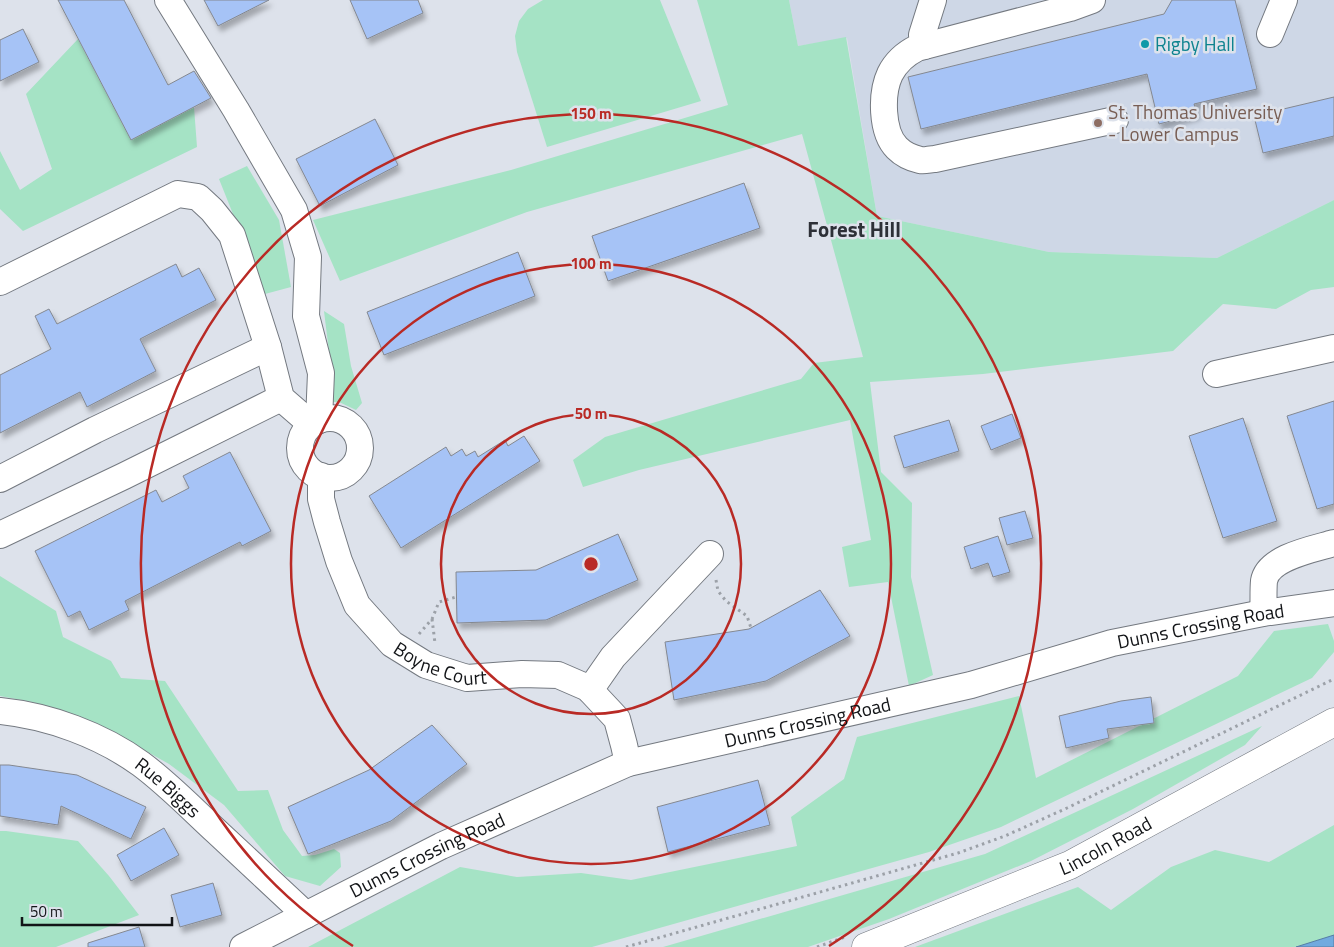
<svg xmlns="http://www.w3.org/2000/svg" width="1334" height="947" font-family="'Titillium Web',sans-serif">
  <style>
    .built { fill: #ced7e6 }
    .green { fill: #a5e3c5 }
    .water { fill: #70aadf; stroke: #547da3 }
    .building { fill: #a6c3f6; stroke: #848890; filter: url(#shadow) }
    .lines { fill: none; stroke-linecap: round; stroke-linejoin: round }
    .minor-casing { stroke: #747980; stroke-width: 28 }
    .major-casing { stroke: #747980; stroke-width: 29 }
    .path { stroke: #9ca1a8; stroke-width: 3; stroke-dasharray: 2.5 4; stroke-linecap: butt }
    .minor { stroke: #fff; stroke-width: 26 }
    .major { stroke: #fff; stroke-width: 28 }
    .ring { fill: none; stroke: #b92a25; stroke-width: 2.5 }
    .culture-dot { fill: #0f9aa8; stroke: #dde2eb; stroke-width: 2 }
    .education-dot { fill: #8d6e63; stroke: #dde2eb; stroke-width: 2 }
    .labels { text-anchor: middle; stroke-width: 5; stroke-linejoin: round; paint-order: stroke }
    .culture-label { font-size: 19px; fill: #0d838f; stroke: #dde2eb; text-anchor: start }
    .education-label { font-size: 19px; fill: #785e54; stroke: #dde2eb; text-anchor: start }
    .street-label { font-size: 19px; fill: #121417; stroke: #dde2eb }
    .quarter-label { font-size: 21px; font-weight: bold; fill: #2d3037; stroke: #dde2eb }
    .centre { fill: #b92a25; stroke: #dde2eb; stroke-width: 2.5 }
    .ring-label { font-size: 15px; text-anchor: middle; font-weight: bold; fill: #b92a25; stroke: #dde2eb; stroke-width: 5; stroke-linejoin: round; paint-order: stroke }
  </style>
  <defs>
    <filter id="shadow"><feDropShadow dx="3" dy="5.5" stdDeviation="2.5" flood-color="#0004"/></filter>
  </defs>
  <rect width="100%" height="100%" fill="#dde2eb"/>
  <polygon class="built" points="789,0 1334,0 1334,200 1217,258 1049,252 877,216 847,38 798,46"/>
  <g class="green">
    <polygon points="543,0 660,0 701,101 547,147 517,52 515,36 519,21 528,9"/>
    <polygon points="697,0 789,0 798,46 846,37 877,216 1049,252 1217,258 1334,200 1334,287 1311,290 1276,309 1223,304 1173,351 983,374 870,382 881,472 912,503 911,577 933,675 909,686 888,582 849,587 842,547 871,540 850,420 639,470 583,487 573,460 605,437 801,379 814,363 863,357 802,134 527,212 340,281 313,220 511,170 728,105"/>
    <polygon points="78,39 131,140 194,107 197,147 23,231 0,209 0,151 20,190 52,169 26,94"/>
    <polygon points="247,166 279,220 291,287 265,294 219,179"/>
    <polygon points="324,311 344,324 351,366 362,403 356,410 339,402 330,402 330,360"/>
    <polygon points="0,576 56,611 63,637 111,661 121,678 165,681 238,791 268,790 283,830 302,856 315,855 334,849 340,853 341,867 320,886 285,876 224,805 169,764 96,723 32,702 0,696"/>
    <polygon points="1328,624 1334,641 1334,652 1312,678 1001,827 929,852 592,947 308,947 460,867 517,877 581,873 631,880 797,846 791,817 844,779 857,737 1019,696 1036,778 1238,676 1274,631"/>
    <polygon points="1262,726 1245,745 1133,809 1031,861 889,919 808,947 663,947 985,854"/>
    <polygon points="1334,825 1334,935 1296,947 915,947 1078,887 1111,910 1171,867 1215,850 1269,862"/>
    <polygon points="0,831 6,831 78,841 109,876 139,915 56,947 0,947"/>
  </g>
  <polygon class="water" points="1334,935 1334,947 1296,947"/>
  <g class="building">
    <polygon points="58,0 124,0 168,85 194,71 211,98 131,140"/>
    <polygon points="204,0 269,0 218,26"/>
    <polygon points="350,0 418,0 423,13 367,39"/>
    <polygon points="1172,0 1235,0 1257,89 1194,104 1197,114 1159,124 1147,74 921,129 908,77 1164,14"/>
    <polygon points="23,29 39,62 0,81 0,40"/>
    <polygon points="1334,97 1334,136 1263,153 1254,116"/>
    <polygon points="375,119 398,165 320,206 296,159"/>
    <polygon points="744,183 760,228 608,281 592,236"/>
    <polygon points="518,252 535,296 384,355 367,312"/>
    <polygon points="176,264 182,277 199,268 216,300 140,339 156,371 87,407 80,392 0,433 0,375 51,349 35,316 49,309 57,324"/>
    <polygon points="1334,401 1334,504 1317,509 1287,416"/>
    <polygon points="1012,414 1021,438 991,450 981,426"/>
    <polygon points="1243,418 1277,521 1223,538 1189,436"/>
    <polygon points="949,420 959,451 904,468 894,436"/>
    <polygon points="524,436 540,461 401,548 369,496 446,447 451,456 462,449 466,456 475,451 478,457 505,440 508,446"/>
    <polygon points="230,452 271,531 242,546 240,542 125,601 129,610 89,630 80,611 68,617 35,551 156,490 162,502 189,488 183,476"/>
    <polygon points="1025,511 1033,538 1007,545 999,518"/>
    <polygon points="618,534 638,580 546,620 457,623 456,572 536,570"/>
    <polygon points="998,536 1010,572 993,577 988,563 971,569 964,547"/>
    <polygon points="820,590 850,636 766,681 674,700 665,642 749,629"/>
    <polygon points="1151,697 1154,723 1107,729 1109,738 1066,748 1059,716 1121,701"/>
    <polygon points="432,725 467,764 391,821 308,854 288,807 369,770"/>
    <polygon points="0,765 9,765 77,775 146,807 131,839 61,806 58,825 0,816"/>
    <polygon points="758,780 770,825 668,852 657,807"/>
    <polygon points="164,828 179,855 131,881 117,855"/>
    <polygon points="213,883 222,915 180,927 171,895"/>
    <polygon points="139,927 145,947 88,947 88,943"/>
  </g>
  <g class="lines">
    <defs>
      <g id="minor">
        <polyline points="168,0 236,110 294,210 308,257 306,316 321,373 319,420"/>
        <path d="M 1092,0 L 1070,8 L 917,48 C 905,54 896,62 890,74 C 881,93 881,132 897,148 C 903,154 911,158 920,160 C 925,161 930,159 935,159 L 1115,120"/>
        <polyline points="1270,34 1284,0"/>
        <polyline points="924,46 922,35 933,0"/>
        <polyline points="0,282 178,194 198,197 212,210 232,235 268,347 281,398 311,424"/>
        <polyline points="1216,374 1334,348"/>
        <circle cx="330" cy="448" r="30"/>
        <path id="s1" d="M 321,476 L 321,499 L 327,522 L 339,561 L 357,605 L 392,644 L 426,665 L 467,678 L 522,674 L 558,675 L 588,688 L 617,719 L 624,745 L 628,763"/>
        <polyline points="0,479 95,430 268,347"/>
        <polyline points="0,535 124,476 281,398"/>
        <path d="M 1263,613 C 1264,603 1263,591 1264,581 C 1268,557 1314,549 1334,543"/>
        <polyline points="590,690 613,657 710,554"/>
        <path id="s2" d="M 0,711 C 49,716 101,735 141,764 C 168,784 192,809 217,832 C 247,860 276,887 306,915"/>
        <path id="s3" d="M 243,947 L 441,846 L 628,763 L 971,685 L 1112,643 L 1263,613 L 1334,603"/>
      </g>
      <g id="major">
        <path id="s4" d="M 866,947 L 1070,865 L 1334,722"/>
      </g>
    </defs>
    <use href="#minor" class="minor-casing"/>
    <use href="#major" class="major-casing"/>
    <g class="path">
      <polyline points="716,580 718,591 726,601 747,616 751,628"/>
      <polyline points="432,619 435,643"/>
      <polyline points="419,634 432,619 439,602 456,597"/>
      <polyline points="626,947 958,853 1005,836 1067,808 1334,679"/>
      <polyline points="817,947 845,937"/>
    </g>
    <use href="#minor" class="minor"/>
    <use href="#major" class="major"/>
  </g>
  <g class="ring">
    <circle cx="591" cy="564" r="150"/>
    <circle cx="591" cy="564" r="300"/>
    <path d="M353 946A450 450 0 1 1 829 946"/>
  </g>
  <circle class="culture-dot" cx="1145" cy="44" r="5"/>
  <circle class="education-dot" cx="1098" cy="123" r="5"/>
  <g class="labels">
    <g class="culture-label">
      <text x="1155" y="51">Rigby Hall</text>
    </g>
    <g class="education-label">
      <text x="1108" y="119">St. Thomas University<tspan x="1108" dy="22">- Lower Campus</tspan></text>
    </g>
    <g class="street-label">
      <text dy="7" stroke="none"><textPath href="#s3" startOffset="1016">Dunns Crossing Road</textPath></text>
      <text dy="7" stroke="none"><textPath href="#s1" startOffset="241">Boyne Court</textPath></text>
      <text dy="7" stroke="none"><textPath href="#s3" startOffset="611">Dunns Crossing Road</textPath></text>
      <text dy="7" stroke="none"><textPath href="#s2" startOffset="188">Rue Biggs</textPath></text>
      <text dy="7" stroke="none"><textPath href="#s4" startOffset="260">Lincoln Road</textPath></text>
      <text dy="7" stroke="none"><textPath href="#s3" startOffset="206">Dunns Crossing Road</textPath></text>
    </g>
    <g class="quarter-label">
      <text x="854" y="237">Forest Hill</text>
    </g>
  </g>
  <circle cx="591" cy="564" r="8" class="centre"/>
  <g class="ring-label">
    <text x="591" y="119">150 m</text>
    <text x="591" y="269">100 m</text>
    <text x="591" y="419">50 m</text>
  </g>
  <path d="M22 917v8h150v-8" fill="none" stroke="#121417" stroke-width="2.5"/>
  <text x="30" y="917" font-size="15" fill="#121417" stroke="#dde2eb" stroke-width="4" paint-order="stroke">50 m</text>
</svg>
